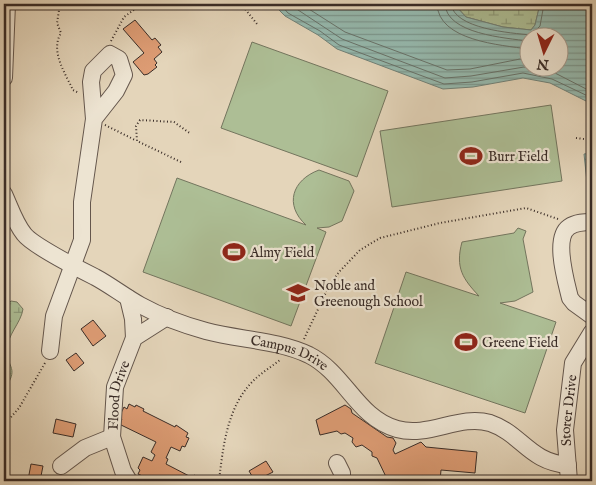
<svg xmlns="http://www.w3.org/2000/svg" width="596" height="485" font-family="'IM FELL English',serif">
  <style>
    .green { fill: #adbe95; stroke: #73755e }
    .wetland { fill: url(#wetland-marsh); stroke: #73755e }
    .water { fill: url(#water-rules); stroke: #708178; fill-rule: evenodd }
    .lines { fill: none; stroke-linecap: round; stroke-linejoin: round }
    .shore { stroke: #67726a; stroke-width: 1 }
    .building { fill: #dd9c74; stroke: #392c27 }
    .minor-casing { stroke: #64564c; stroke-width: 18 }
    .path { stroke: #392c27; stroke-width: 2; stroke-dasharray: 1 2.5; stroke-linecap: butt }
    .minor { stroke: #ede4d2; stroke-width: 16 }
    .labels { text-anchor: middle; stroke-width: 4.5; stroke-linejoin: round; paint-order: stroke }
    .poi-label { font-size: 14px; fill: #392c27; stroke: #ede4d2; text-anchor: start }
    .street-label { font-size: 14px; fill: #392c27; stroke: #ede4d2 }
  </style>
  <defs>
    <pattern id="wetland-marsh" width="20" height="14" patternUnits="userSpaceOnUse" patternTransform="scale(1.25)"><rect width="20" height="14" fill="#adbe95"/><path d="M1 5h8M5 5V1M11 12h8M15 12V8" fill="none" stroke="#8e9b7a"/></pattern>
    <pattern id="water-rules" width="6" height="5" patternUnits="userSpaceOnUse" patternTransform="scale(1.25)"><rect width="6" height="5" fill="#95b9ae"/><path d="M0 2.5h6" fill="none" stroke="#7b978e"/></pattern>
  </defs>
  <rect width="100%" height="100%" fill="#e4d5ba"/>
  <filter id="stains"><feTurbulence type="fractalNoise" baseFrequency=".004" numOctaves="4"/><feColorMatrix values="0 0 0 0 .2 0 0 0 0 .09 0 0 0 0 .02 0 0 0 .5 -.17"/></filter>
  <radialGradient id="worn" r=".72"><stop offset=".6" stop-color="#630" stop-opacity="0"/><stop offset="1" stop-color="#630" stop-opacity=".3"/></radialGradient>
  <g class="green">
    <polygon points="252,42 388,91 357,177 221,128"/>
    <polygon points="551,105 562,181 392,207 380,131"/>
    <path d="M 319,170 L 349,181 L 354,191 L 342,221 L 329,227 L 317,228 L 326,232 L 291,326 L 143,272 L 177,178 L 306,225 C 284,205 292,180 319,170 Z"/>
    <path d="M 518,228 L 526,231 L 523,239 L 533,292 L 515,301 L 500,303 L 556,322 L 525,413 L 375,363 L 406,272 L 479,296 C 463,279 455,268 462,242 L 514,233 Z"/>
  </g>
  <g class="wetland">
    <polygon points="454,4 540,4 535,25 531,30 503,27 466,17"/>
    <path d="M 11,301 L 17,302 L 23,309 C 21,323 7,335 7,350 C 7,369 20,367 4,390 L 4,308 Z"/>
  </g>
  <g class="water">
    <path d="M 273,4 L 454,4 L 466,17 L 503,27 L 531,30 L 535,25 L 540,4 L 592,4 L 592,104 L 550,83 L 523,78 L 473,87 L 443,89 L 337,49 L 318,35 L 285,16 ZM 528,38 L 558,38 L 558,68 L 528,68 Z"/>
    <polygon points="592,153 592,190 588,191 584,154"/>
  </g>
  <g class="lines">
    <g class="shore">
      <polyline points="280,4 288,13 320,31 339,45 444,84 472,82 523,73 552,79 592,98"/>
      <polyline points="289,4 342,39 445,78 471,76 524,67 555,73 592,92"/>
      <polyline points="301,4 345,32 447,70 470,69 520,59 528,60"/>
      <path d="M 437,4 C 438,41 501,45 528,49"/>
      <path d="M 445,4 C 446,34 506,38 528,41"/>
      <path d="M 451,4 C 454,29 511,33 531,35 L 540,26 L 544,4"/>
    </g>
  </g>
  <g class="building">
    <polygon points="135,20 152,40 155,38 161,45 158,47 162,52 154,59 157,63 155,65 157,67 148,74 144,75 133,62 144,53 123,29"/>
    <polygon points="93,320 106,336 93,346 81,329"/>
    <polygon points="76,353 84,363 74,371 66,360"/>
    <polygon points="592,376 592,388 587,384"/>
    <polygon points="129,404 135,407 136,405 144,409 143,411 175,427 176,425 188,433 186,437 189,438 185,447 182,446 180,451 171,447 166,458 168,459 166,464 193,478 194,475 202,479 202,481 154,481 138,474 140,470 138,468 143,457 152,461 155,455 151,452 156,442 119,424 122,419 119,417 124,407 127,409"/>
    <polygon points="345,405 351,409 352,413 387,437 393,438 396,443 393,450 395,454 421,442 426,447 477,452 475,473 441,470 440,481 388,481 377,458 372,456 372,452 362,445 356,447 352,442 353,438 345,433 341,434 337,431 320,435 316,420"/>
    <polygon points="56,419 76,424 73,437 53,433"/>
    <polygon points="266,461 273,472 255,481 249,471"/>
    <polygon points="31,464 43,466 40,481 28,480"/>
  </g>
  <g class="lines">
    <defs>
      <g id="minor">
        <polyline points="4,78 7,4"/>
        <path id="s1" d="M 4,194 C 10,207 15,223 24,234 C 32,245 81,270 95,277 C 110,285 124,296 140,305 C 160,316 184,325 206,331 C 240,340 277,340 309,355 C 345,373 357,418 397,429 C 429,438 459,414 490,423 C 522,434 529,462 568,465"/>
        <path d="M 592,222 C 585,222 576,222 569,227 C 553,238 566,281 570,298 L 574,303 L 592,316"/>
        <polyline points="128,298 133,319 134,338"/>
        <polyline points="50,351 54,316 82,240 82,202 94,119 91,82 93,71 110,54 119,59 124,75 116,91 94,119"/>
        <polyline points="337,463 342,473 342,481"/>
        <polyline points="61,466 85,448 112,437"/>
        <path id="s2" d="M 129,481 L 123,471 L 112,437 L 115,387 L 134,338 L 167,317"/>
        <path id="s3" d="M 569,481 L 565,430 L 573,363 L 592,332"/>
      </g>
    </defs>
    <use href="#minor" class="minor-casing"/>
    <g class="path">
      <path d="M 60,4 L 57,23 L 61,33 C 50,51 65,73 73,90 L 79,93"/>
      <polyline points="241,4 257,24"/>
      <polyline points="111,41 124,17 142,4"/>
      <polyline points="105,125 135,140"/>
      <polyline points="576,138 592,140"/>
      <polyline points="181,162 137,141 136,126 140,120 174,122 191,134"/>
      <polyline points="304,339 329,286 339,272 360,250 380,238 440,223 526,208 558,219"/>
      <polyline points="4,425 19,408 45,363"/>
      <path d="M 219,481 C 223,447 227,407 253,381 C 261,373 271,367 280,360"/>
    </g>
    <use href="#minor" class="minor"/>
  </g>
  <defs>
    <symbol id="stadium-bare" viewBox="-9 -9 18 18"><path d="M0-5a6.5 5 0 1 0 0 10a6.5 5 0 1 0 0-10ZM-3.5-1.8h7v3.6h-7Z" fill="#8f2418" stroke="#ede4d2" stroke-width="2.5" paint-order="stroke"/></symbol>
    <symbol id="school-bare" viewBox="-9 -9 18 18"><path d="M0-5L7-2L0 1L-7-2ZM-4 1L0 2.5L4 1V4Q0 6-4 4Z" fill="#8f2418" stroke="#ede4d2" stroke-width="2.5" paint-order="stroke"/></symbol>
  </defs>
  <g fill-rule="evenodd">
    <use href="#stadium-bare" x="455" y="140" width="32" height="32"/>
    <use href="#stadium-bare" x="218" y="236" width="32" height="32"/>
    <use href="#school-bare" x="282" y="277" width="32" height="32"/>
    <use href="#stadium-bare" x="450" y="326" width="32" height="32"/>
  </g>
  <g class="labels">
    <g class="poi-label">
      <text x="488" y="161">Burr Field</text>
      <text x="250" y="257">Almy Field</text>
      <text x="314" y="290">Noble and<tspan x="314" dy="16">Greenough School</tspan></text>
      <text x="482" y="347">Greene Field</text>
    </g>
    <g class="street-label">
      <text dy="5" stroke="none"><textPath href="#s1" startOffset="339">Campus Drive</textPath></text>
      <text dy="5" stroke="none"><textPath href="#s2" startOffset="90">Flood Drive</textPath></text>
      <text dy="5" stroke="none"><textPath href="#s3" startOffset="71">Storer Drive</textPath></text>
    </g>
  </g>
  <rect width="596" height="485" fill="none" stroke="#e4d5ba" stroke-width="20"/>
  <rect x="5" y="5" width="586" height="475" fill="none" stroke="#392c27" stroke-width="2.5"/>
  <rect x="10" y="10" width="576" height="465" fill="none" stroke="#392c27"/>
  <g transform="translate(544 52) rotate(185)"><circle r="24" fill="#ede4d2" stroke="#a59a8e"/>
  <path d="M0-4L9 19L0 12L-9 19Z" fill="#8f2418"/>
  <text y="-8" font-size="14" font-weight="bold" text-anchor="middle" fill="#392c27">N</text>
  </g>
  <rect width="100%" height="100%" filter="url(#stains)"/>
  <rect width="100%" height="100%" fill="url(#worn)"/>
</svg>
